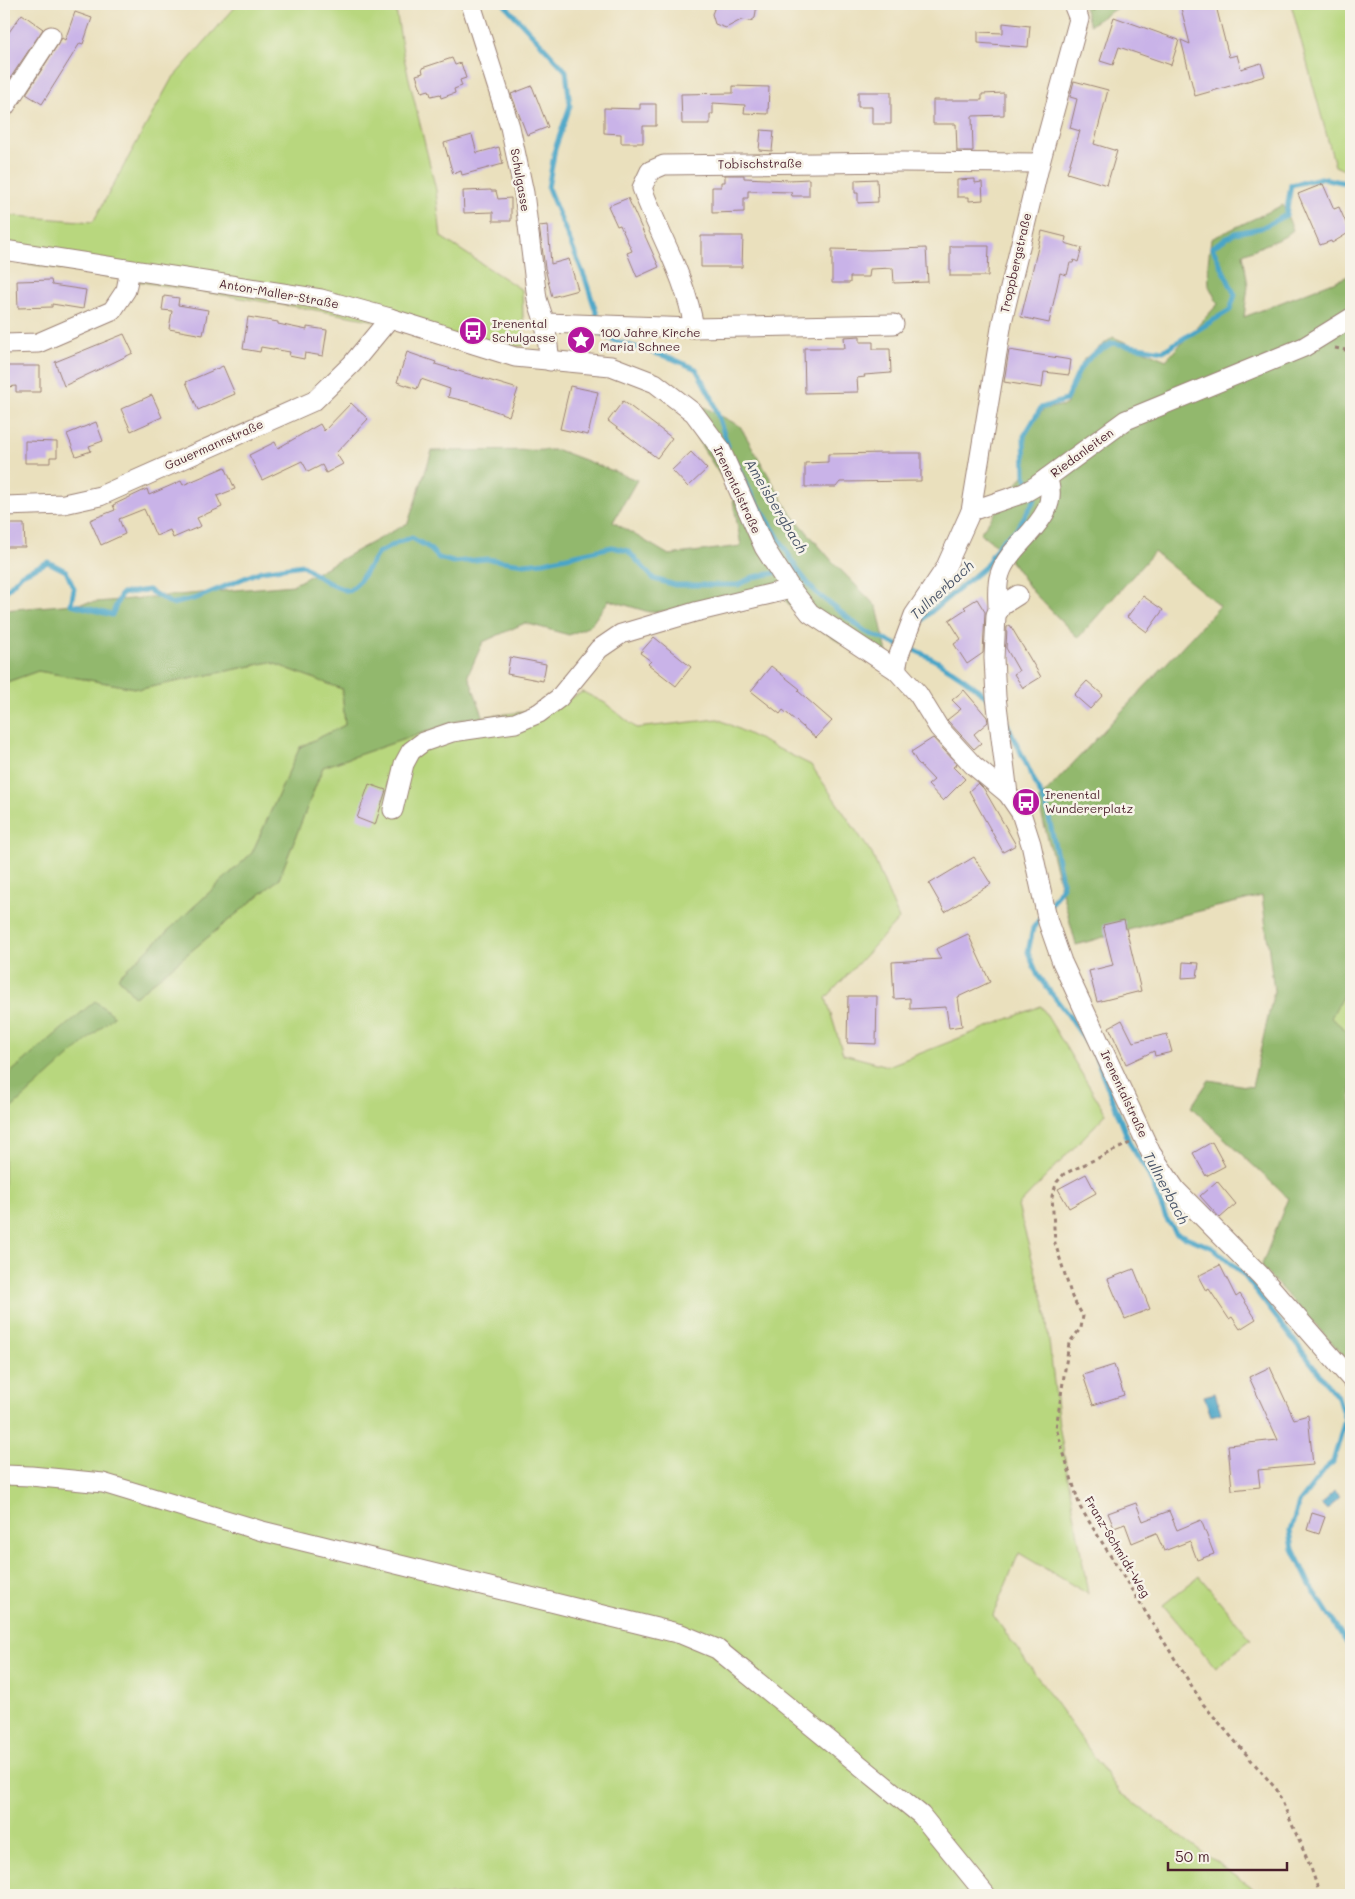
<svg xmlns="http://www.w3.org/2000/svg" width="1355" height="1899" font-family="Mali,sans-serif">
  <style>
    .green { fill: #b8d77e; stroke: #817b54 }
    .forest { fill: #92b86d; stroke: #6e6c4c }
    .water { fill: #49a5c7; stroke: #4a6279 }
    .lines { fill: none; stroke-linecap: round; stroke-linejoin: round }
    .stream { stroke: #49a5c7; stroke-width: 5 }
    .building { fill: #c9b3e8 }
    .minor-casing { stroke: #9a8074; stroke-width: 21 }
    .path { stroke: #9a8074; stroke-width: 3; stroke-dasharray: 4 4; stroke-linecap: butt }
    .minor { stroke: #fff; stroke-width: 19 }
    .labels { text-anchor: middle; stroke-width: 5; stroke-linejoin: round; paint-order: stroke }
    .street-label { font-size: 12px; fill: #4a1f2b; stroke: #f7f3e8 }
    .poi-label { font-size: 12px; fill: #4a1f2b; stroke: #f7f3e8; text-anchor: start }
    .water-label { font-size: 14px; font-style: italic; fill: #4a5569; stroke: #f7f3e8 }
  </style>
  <rect width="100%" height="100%" fill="#f7f3e8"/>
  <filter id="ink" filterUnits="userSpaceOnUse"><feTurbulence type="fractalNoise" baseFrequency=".02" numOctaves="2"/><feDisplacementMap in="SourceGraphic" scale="10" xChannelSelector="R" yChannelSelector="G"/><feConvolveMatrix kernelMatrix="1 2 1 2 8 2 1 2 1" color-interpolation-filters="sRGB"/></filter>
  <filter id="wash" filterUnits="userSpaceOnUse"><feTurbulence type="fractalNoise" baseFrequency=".0096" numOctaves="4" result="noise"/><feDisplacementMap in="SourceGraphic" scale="20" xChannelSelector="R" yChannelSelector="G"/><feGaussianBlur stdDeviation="1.12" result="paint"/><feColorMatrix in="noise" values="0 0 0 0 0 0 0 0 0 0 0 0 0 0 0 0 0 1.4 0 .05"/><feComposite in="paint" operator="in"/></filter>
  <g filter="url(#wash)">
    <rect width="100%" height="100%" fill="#eae0bd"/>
    <g class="green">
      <polygon points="238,4 395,4 404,58 436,190 441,237 522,290 524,345 518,346 310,309 4,260 4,215 93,222 171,80"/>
      <polygon points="1291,4 1351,4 1351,173 1335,166"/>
      <polygon points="270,662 342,689 345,725 300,747 252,853 118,977 135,997 279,879 323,767 463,719 548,709 583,692 605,703 636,728 718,719 811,765 872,854 899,919 826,998 843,1054 888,1066 1041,1006 1106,1114 1018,1206 1045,1307 1059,1425 1088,1594 1019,1553 993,1615 1120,1793 1262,1895 4,1895 4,683 38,671 141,689"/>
      <polygon points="1351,980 1351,1034 1330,1018"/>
      <polygon points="1199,1576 1251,1639 1216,1668 1163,1605"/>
    </g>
    <g class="forest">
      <polygon points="1083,4 1123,4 1090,25"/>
      <polygon points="1283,205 1293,230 1284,237 1243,254 1248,286 1244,317 1351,275 1351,980 1331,1018 1351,1034 1351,1363 1261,1267 1288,1198 1191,1107 1209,1080 1252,1087 1274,991 1262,896 1167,919 1076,945 1038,801 1220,606 1154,552 1078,638 1033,592 1003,550 980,533 1025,473 1024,434 1044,409 1066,405 1084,359 1113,337 1166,360 1218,304 1209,286 1208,263 1211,239"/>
      <polygon points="704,407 740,426 789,511 832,561 877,607 892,676 801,617 771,585 696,609 649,612 609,600 590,626 569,635 525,623 483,642 468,675 484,718 463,719 323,767 279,879 135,997 118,977 252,853 300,747 345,725 342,689 270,662 141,689 38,671 4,683 4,610 293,585 408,523 432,451 558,450 637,480 613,522 669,555 741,546 732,494 689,426"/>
      <polygon points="95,1001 114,1016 13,1107 4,1109 4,1078"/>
    </g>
    <g class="water">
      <polygon points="1215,1393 1221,1413 1211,1416 1204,1396"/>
      <polygon points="1334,1491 1340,1497 1327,1510 1321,1504"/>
    </g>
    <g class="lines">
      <g class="stream">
        <polyline points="504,4 566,71 570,106 555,149 548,188 585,278 597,315"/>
        <polyline points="600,332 612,340 671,358 696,369 712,398 728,446"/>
        <polyline points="735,460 751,493 774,530 797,569 815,592 866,632 898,645"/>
        <polyline points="1029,485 1025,475 1024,436 1041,408 1066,400 1080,369 1092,355 1112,343 1163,351 1230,310 1235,295 1212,247 1235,233 1261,228 1286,215 1291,185 1321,178 1351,184"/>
        <polyline points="786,571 797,569"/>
        <path d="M 4,593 L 22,574 L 48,562 L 66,571 L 74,589 L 71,604 L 112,615 L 121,594 L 148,590 L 172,604 L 197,598 L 261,571 L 303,565 C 317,576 330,586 349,591 L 358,583 L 378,553 L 399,542 L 412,538 L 428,547 L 439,558 L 453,562 L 487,559 L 524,564 L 544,562 L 612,547 L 628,551 L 654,579 L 675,585 L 738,585 L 753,577 L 775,573"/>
        <polyline points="918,626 927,615 985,567 1000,543 1016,530 1035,499 1032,493"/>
        <path d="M 906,647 C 931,655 973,682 990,701"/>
        <polyline points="1006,721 1047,808 1063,886 1050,905"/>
        <polyline points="1042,916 1033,928 1028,952 1038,976 1069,1016 1095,1055 1130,1144 1148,1173 1166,1218 1176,1233 1213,1248 1243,1274 1338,1398 1345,1420 1333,1462 1327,1467 1299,1503 1290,1531 1293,1549 1309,1583 1351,1650"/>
      </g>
    </g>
    <g id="blocks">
      <g class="building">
        <polygon points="716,4 757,4 755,18 751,21 741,20 726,28 715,24 712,14"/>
        <polygon points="1180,4 1212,4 1213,7 1216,6 1229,57 1237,55 1241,69 1261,63 1265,76 1195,96 1181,40 1190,44"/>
        <polygon points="75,12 92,18 83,44 80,43 42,104 26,94 62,38 65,40"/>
        <polygon points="22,14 43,29 7,83 4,80 4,39"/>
        <polygon points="1114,17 1179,40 1171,65 1119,47 1113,65 1100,61"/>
        <polygon points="1003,23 1030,26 1028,47 978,43 978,32 1003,33"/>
        <polygon points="452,58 455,65 461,63 466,78 460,80 462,86 454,89 455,93 441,98 440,94 431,96 429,90 422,92 416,75 423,73 422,68"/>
        <polygon points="1074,81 1108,90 1094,144 1117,151 1107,185 1067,173 1080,131 1070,128 1077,99 1070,97"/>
        <polygon points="532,86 548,127 527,135 511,94"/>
        <polygon points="733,86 769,87 768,114 744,113 745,105 713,103 713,114 710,114 710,124 682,124 681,94 733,93"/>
        <polygon points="858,92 891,92 891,124 872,124 872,107 858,107"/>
        <polygon points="1004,93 1004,115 972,116 973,151 957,151 956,124 933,124 933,100 982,100 982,94"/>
        <polygon points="640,104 656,104 656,126 643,126 643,143 621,143 621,134 604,133 604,108 640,109"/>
        <polygon points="761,130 774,131 772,151 759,150"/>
        <polygon points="472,135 477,153 499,147 503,164 462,175 461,171 453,174 444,143"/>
        <polygon points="725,175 744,175 744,178 789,180 809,179 809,196 792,196 791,192 748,191 748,198 744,198 744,212 712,213 712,187 721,187 721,182 725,182"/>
        <polygon points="877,179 878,202 858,203 858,193 855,193 855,180"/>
        <polygon points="975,179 975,183 982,182 983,200 969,201 969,197 957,197 957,180"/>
        <polygon points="1323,184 1334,209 1339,207 1350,232 1332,243 1331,241 1320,245 1298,194"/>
        <polygon points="491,190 491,191 496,191 498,199 511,198 511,221 493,221 493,212 464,213 463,191"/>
        <polygon points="628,198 659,267 637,277 627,253 632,251 620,225 617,226 608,206"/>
        <polygon points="548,225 551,264 569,259 578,290 552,297 545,268 539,226"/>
        <polygon points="1042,231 1066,237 1065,243 1082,248 1078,262 1074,260 1073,263 1070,263 1067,275 1060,273 1049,323 1021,317"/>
        <polygon points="701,236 743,236 742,267 701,267"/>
        <polygon points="950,246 989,246 988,276 950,276"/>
        <polygon points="926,248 928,282 894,283 893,268 870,269 869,277 850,277 850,283 832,283 832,249 870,250"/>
        <polygon points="51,280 52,285 86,290 83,309 52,304 52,307 18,308 17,281"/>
        <polygon points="164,296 179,298 178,305 208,310 203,335 169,329 172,311 162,310"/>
        <polygon points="248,317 278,322 278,324 307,330 307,327 327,330 323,356 305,353 304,359 289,356 290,352 261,347 260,352 243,349"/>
        <polygon points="124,334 133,353 64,386 55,362"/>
        <polygon points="860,336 860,342 873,342 873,349 890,349 891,373 864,375 865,377 857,378 858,392 805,393 804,348 845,348 844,337"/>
        <polygon points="1009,350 1071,360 1069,375 1044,372 1042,388 1004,382"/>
        <polygon points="407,352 436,362 435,364 518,389 509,416 473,403 448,397 450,389 421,379 417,389 397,382"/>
        <polygon points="7,366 40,366 40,392 16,392 16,386 7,387"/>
        <polygon points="223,366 235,394 198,410 186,382"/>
        <polygon points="570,386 598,392 588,435 560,429"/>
        <polygon points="152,395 162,417 131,431 121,409"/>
        <polygon points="623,401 672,438 657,458 608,421"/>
        <polygon points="351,403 368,419 336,453 343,464 326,473 322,465 308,472 302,461 262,480 249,455 275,442 278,448 320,424 324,431"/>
        <polygon points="96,422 103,441 89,446 91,451 76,456 67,434"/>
        <polygon points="25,441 57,442 57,457 50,457 50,463 25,463"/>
        <polygon points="691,452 707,469 688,487 672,470"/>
        <polygon points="886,453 921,453 921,481 840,482 836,487 805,487 805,463 828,462 828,454"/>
        <polygon points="225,467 235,489 217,496 222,507 197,518 201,526 173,538 170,530 156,536 144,509 119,519 125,534 101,545 90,520 115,510 113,505 147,489 149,495 181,481 183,485"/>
        <polygon points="4,524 24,524 25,547 4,547"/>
        <polygon points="1143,596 1163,610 1147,632 1127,617"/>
        <polygon points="977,599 985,612 983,653 967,664 954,644 961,639 949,620 966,609 964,607"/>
        <polygon points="1010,625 1041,677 1023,688 1014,674 1019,671 1006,648 1007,627"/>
        <polygon points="654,637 691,667 676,686 648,664 651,661 640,653"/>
        <polygon points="510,657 546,664 543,681 507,674"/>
        <polygon points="771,666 800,689 798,691 832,721 816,738 783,710 780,714 751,691"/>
        <polygon points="1087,681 1103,695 1090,709 1074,695"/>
        <polygon points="964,690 987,717 988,722 974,734 981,743 974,749 947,720 961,709 952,700"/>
        <polygon points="933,738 957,764 953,767 965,779 943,801 928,785 934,780 917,762 911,752"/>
        <polygon points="978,783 984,789 1016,845 1003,852 969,791"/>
        <polygon points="369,784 386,790 375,825 357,818"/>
        <polygon points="974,857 991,884 945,912 929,884"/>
        <polygon points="1124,920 1141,991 1097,1002 1089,971 1113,965 1103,925"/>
        <polygon points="968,934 990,982 958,997 962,1026 949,1028 946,1007 910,1009 910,998 894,999 892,962 941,959 936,949"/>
        <polygon points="1183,962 1199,963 1197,977 1182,978"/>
        <polygon points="848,996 877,996 876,1044 847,1043"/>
        <polygon points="1122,1020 1133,1042 1167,1034 1172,1052 1155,1056 1154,1051 1126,1064 1109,1027"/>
        <polygon points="1212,1142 1225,1166 1206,1176 1193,1153"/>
        <polygon points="1086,1174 1096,1193 1069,1208 1058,1189"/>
        <polygon points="1217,1181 1236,1204 1220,1218 1200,1196"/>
        <polygon points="1220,1265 1236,1297 1240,1294 1256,1319 1240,1329 1232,1317 1229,1319 1209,1289 1206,1291 1198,1276"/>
        <polygon points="1134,1269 1150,1309 1125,1319 1108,1279"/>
        <polygon points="1114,1365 1124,1395 1093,1405 1083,1375"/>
        <polygon points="1270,1367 1294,1419 1308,1415 1313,1465 1258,1470 1260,1487 1232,1490 1228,1445 1278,1440 1249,1377"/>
        <polygon points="1136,1503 1143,1521 1169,1511 1177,1530 1201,1520 1214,1554 1197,1560 1190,1541 1164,1551 1156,1533 1132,1543 1125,1524 1114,1528 1108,1513"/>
        <polygon points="1312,1513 1325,1517 1319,1534 1307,1530"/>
      </g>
    </g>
  </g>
  <g filter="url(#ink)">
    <use href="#blocks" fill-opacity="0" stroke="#9a8074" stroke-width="1"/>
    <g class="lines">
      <defs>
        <g id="minor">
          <polyline points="471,4 510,127 524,193 537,299 545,323 550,361"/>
          <polyline points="4,108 51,36"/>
          <polyline points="4,250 321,299 390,318 515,357 611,366 655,383 694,413 720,448 764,547 791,589 810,613 896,670 918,694 939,728 973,765 1008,794 1021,813 1031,844 1048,922 1062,962 1151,1153 1176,1190 1260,1275 1351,1379"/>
          <path d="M 545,323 L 694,328 C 686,277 659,235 642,188 L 650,171 L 664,165 L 901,162 L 1040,163"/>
          <polyline points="694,328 894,324"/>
          <polyline points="4,344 38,343 112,311 126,290 130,270"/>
          <polyline points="4,506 64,504 100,496 314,401 352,364 390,318"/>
          <polyline points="971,511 1024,493 1036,486 1126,420 1304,347 1351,318"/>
          <path d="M 998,609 C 998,598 996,586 1000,574 C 1010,541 1064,518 1047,478"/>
          <polyline points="896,670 899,655 914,615 945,569 971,511 1002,322 1040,163 1079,19 1073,4"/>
          <polyline points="1008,794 996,697 994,658 996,615 1002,605 1018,595"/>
          <polyline points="393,810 404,764 411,751 423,742 452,732 515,723 539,713 559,698 599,649 621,634 695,612 791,589"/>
          <polyline points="4,1475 31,1476 103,1483 262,1531 681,1634 717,1649 921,1815 986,1895"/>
        </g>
      </defs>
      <use href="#minor" class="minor-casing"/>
      <g class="path">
        <polyline points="1093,10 1103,4"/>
        <polyline points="1335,348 1351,351"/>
        <polyline points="1130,1143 1064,1174 1057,1182 1052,1196 1055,1243 1072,1297 1083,1316 1081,1328 1069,1343 1056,1428 1080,1507 1203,1704 1277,1790 1311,1868 1320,1895"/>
      </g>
      <use href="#minor" class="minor"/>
    </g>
  </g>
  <defs>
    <symbol id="bus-disc" viewBox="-11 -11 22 22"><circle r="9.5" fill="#b5179e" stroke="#f7f3e8"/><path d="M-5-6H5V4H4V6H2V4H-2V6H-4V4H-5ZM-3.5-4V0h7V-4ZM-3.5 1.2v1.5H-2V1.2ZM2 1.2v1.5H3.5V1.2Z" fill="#fff"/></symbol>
    <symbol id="sight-disc" viewBox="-11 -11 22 22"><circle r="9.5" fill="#b5179e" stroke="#f7f3e8"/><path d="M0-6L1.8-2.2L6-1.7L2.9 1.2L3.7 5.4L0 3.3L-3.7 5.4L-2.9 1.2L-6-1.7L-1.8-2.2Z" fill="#fff"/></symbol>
  </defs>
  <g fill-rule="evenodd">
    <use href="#bus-disc" x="457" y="315" width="32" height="32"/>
    <use href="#sight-disc" x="565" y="324" width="32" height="32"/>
    <use href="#bus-disc" x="1010" y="786" width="32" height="32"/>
  </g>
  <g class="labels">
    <g class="street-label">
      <text transform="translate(760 164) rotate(-1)" y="4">Tobischstraße</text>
      <text transform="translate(520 180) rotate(80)" y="4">Schulgasse</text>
      <text transform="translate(1016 263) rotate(-77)" y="4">Troppbergstraße</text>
      <text transform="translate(279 294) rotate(10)" y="4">Anton-Maller-Straße</text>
      <text transform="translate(214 445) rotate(-24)" y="4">Gauermannstraße</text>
      <text transform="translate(1082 453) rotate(-36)" y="4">Riedanleiten</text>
      <text transform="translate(737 490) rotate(65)" y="4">Irenentalstraße</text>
      <text transform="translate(1124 1094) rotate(65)" y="4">Irenentalstraße</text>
      <text transform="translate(1117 1547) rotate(59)" y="4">Franz-Schmidt-Weg</text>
    </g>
    <g class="poi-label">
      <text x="492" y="328">Irenental<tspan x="492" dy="14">Schulgasse</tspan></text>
      <text x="600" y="337">100 Jahre Kirche<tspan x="600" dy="14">Maria Schnee</tspan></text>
      <text x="1045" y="799">Irenental<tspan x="1045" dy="14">Wundererplatz</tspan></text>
    </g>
    <g class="water-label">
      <text transform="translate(776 506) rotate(59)" y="5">Ameisbergbach</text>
      <text transform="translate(942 590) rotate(-42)" y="5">Tullnerbach</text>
      <text transform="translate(1166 1188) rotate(62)" y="5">Tullnerbach</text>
    </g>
  </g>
  <rect width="1355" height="1899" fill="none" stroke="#f7f3e8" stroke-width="20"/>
  <path d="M1168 1862v8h119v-8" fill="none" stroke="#4a1f2b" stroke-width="2.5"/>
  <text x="1175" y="1862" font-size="15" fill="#4a1f2b" stroke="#f7f3e8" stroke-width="4" paint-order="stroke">50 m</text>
</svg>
